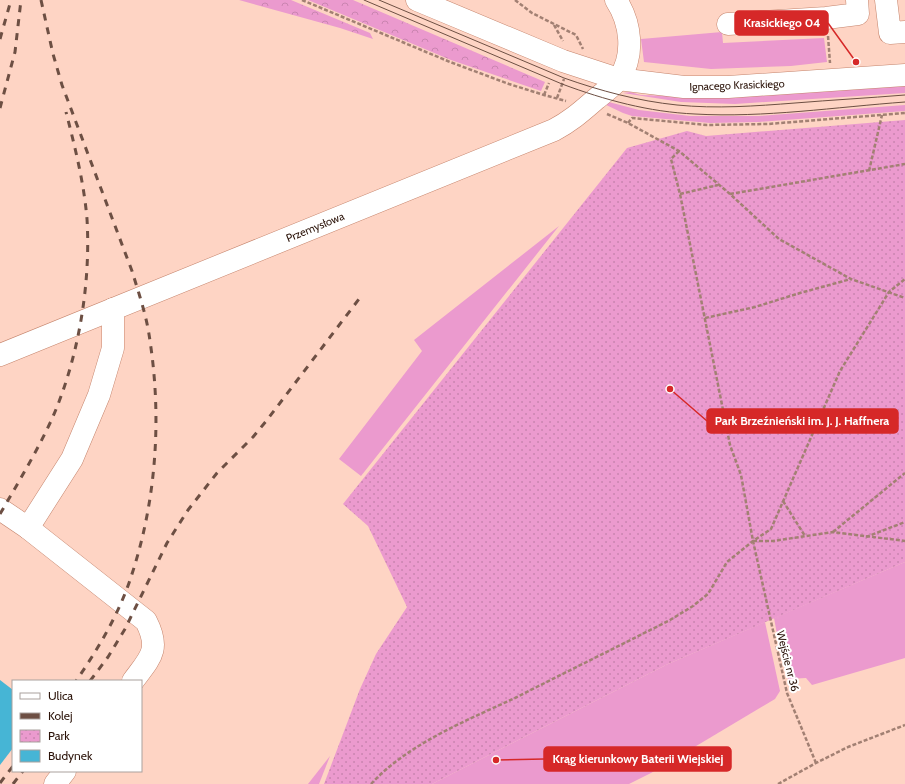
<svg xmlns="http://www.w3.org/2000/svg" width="905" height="784" font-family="Cabin,sans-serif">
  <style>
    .grass { fill: #eb9ace }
    .forest { fill: url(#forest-crowns) }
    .park { fill: url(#park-dots) }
    .building { fill: #46b5d5 }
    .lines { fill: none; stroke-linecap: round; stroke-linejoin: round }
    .minor-casing { stroke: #c5846c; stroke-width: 23 }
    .path { stroke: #a28073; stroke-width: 2.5; stroke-dasharray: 4 2; stroke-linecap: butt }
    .minor { stroke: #fff; stroke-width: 22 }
    .tram { stroke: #6d4f43; stroke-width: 1 }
    .rail { stroke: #6d4f43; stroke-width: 3; stroke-dasharray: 7 7; stroke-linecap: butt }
    .labels { text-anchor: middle; stroke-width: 4; stroke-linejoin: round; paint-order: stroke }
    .street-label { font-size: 11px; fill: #2b1309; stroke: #fff }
    .leader { fill: none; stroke: #d62828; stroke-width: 1.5 }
    .callout-dot { fill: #d62828; stroke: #fff; stroke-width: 1.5 }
    .callout { fill: #d62828; stroke: #d62828; stroke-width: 1.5 }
    .callout-label { font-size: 12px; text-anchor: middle; font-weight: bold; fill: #fff }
  </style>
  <defs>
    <pattern id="forest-crowns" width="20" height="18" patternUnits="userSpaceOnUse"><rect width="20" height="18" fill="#eb9ace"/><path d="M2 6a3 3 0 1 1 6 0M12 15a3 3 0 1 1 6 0" fill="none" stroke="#ca84b0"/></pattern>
    <pattern id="park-dots" width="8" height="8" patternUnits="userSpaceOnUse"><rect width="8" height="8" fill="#eb9ace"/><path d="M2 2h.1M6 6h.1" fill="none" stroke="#ca84b0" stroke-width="1.8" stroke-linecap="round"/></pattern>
  </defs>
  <rect width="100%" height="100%" fill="#fed4c4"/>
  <g class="grass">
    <polygon points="722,32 723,43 824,38 827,62 791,66 711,69 644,62 641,39"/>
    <polygon points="905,83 905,93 735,104 681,102 623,93 630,92 641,95 670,96"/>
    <polygon points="605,101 639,110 690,116 759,116 905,105 905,111 759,122 710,123 632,116 623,113 602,103"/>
    <polygon points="559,226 361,476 339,459 422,351 414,340"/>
    <polygon points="905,562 905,658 812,685 806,678 788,679 779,645 774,618"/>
    <polygon points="765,622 780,691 775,699 651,773 629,784 432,784 668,664"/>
    <polygon points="330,756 319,784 308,784"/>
  </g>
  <g class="forest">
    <polygon points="239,0 291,0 370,33 373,39 340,28"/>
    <polygon points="308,0 353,0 545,82 541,91 451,60"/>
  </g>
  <polygon class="park" points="905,120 905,562 668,664 432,784 324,784 360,689 376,654 407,607 368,526 343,504 627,148 687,131 706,136"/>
  <polygon class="building" points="0,680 13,690 13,748 0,765"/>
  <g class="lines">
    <defs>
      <g id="minor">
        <polyline points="417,0 563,61 618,79 684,87 728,87 905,75"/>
        <polyline points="886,0 890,33 905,32"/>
        <polyline points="728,24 826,18 858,14 857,0"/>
        <path d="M 113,309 L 113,348 L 99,395 L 72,459 L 28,528 L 146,621 C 161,650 150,658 133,681"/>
        <path d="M 0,355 L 554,130 C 571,121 581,112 596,99 C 603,93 613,86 619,79 C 635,55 631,23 616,0"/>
        <polyline points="0,509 28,528"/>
        <polyline points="55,784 65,771"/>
      </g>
    </defs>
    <use href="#minor" class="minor-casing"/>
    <g class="path">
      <polyline points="302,0 450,62 509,84 544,95 566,101"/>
      <polyline points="515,0 532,13 576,35 583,49"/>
      <polyline points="554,25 563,41"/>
      <polyline points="828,36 830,63"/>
      <polyline points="544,95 549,83"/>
      <polyline points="557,98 564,79"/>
      <polyline points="607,114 628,123 679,151 730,194 779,239 851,279 905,298"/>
      <polyline points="628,123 632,118 707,125 768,124 905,113"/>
      <polyline points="679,151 671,159 680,194 730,445 741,475 753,541 787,693 816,763"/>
      <polyline points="869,171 882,115"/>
      <polyline points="680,194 718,185"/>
      <polyline points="730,194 905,164"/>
      <polyline points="705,318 755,307 800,293 851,279"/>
      <polyline points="783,501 805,536"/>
      <polyline points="833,532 905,473"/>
      <polyline points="866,537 905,522"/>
      <polyline points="753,541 773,541 833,532 905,541"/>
      <path d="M 371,784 C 409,743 468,720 517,697 C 568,671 619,646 670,620 L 693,606 L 708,594 L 727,562 L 753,541 L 771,529 L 840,371 L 889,292 L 905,279"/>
      <polyline points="778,784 816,763 848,747 905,725"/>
    </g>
    <use href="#minor" class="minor"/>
    <g class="tram">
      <path d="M 364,0 L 562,84 C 605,100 649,112 695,114 C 764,118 836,107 905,102"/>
      <path d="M 379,0 L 564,78 C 601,91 638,101 677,105 C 716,109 756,106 795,103 C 832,100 868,98 905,95"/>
    </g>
    <g class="rail">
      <path d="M 41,0 L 53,54 L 62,85 L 132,271 C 139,294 147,317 150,341 C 162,420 156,502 131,577 C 119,614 98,649 76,681"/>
      <polyline points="0,39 11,0"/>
      <polyline points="0,108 15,52 21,0"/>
      <path d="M 0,514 C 18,483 36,453 51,421 C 78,361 91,285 87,219 C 84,183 75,147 66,112"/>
      <polyline points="90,681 108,657 125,629 167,543 188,510 217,473 253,437 267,420 359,299"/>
      <polyline points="0,783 13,766"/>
      <polyline points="13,784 23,771"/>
    </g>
  </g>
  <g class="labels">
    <g class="street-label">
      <text transform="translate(737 85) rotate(-2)" y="4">Ignacego Krasickiego</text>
      <text transform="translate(315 227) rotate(-22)" y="4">Przemysłowa</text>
      <text transform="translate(788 661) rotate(76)" y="4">Wejście nr 36</text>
    </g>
  </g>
  <path class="leader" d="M856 62L828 23M670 389L707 421M496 760L544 759"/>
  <g class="callout-dot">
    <circle cx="856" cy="62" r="4"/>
    <circle cx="670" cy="389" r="4"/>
    <circle cx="496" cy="760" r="4"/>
  </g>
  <g class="callout">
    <rect x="735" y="11" width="93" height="24" rx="4"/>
    <rect x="707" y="409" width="191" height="24" rx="4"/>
    <rect x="544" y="747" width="187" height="24" rx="4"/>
  </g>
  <g class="callout-label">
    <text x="782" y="27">Krasickiego 04</text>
    <text x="802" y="425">Park Brzeźnieński im. J. J. Haffnera</text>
    <text x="638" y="763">Krąg kierunkowy Baterii Wiejskiej</text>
  </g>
  <rect x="12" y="680" width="130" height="92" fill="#ffffff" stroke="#aaa19d"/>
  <rect x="20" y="693" width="20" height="6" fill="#ffffff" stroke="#aaa19d"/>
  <text x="48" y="700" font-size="12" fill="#2b1309">Ulica</text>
  <rect x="20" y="713" width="20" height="6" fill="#6d4f43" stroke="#aaa19d"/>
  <text x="48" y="720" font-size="12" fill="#2b1309">Kolej</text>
  <rect x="20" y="730" width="20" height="12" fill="url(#park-dots)" stroke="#aaa19d"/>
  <text x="48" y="740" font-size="12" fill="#2b1309">Park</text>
  <rect x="20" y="750" width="20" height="12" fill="#46b5d5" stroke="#aaa19d"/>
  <text x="48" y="760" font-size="12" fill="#2b1309">Budynek</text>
</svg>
